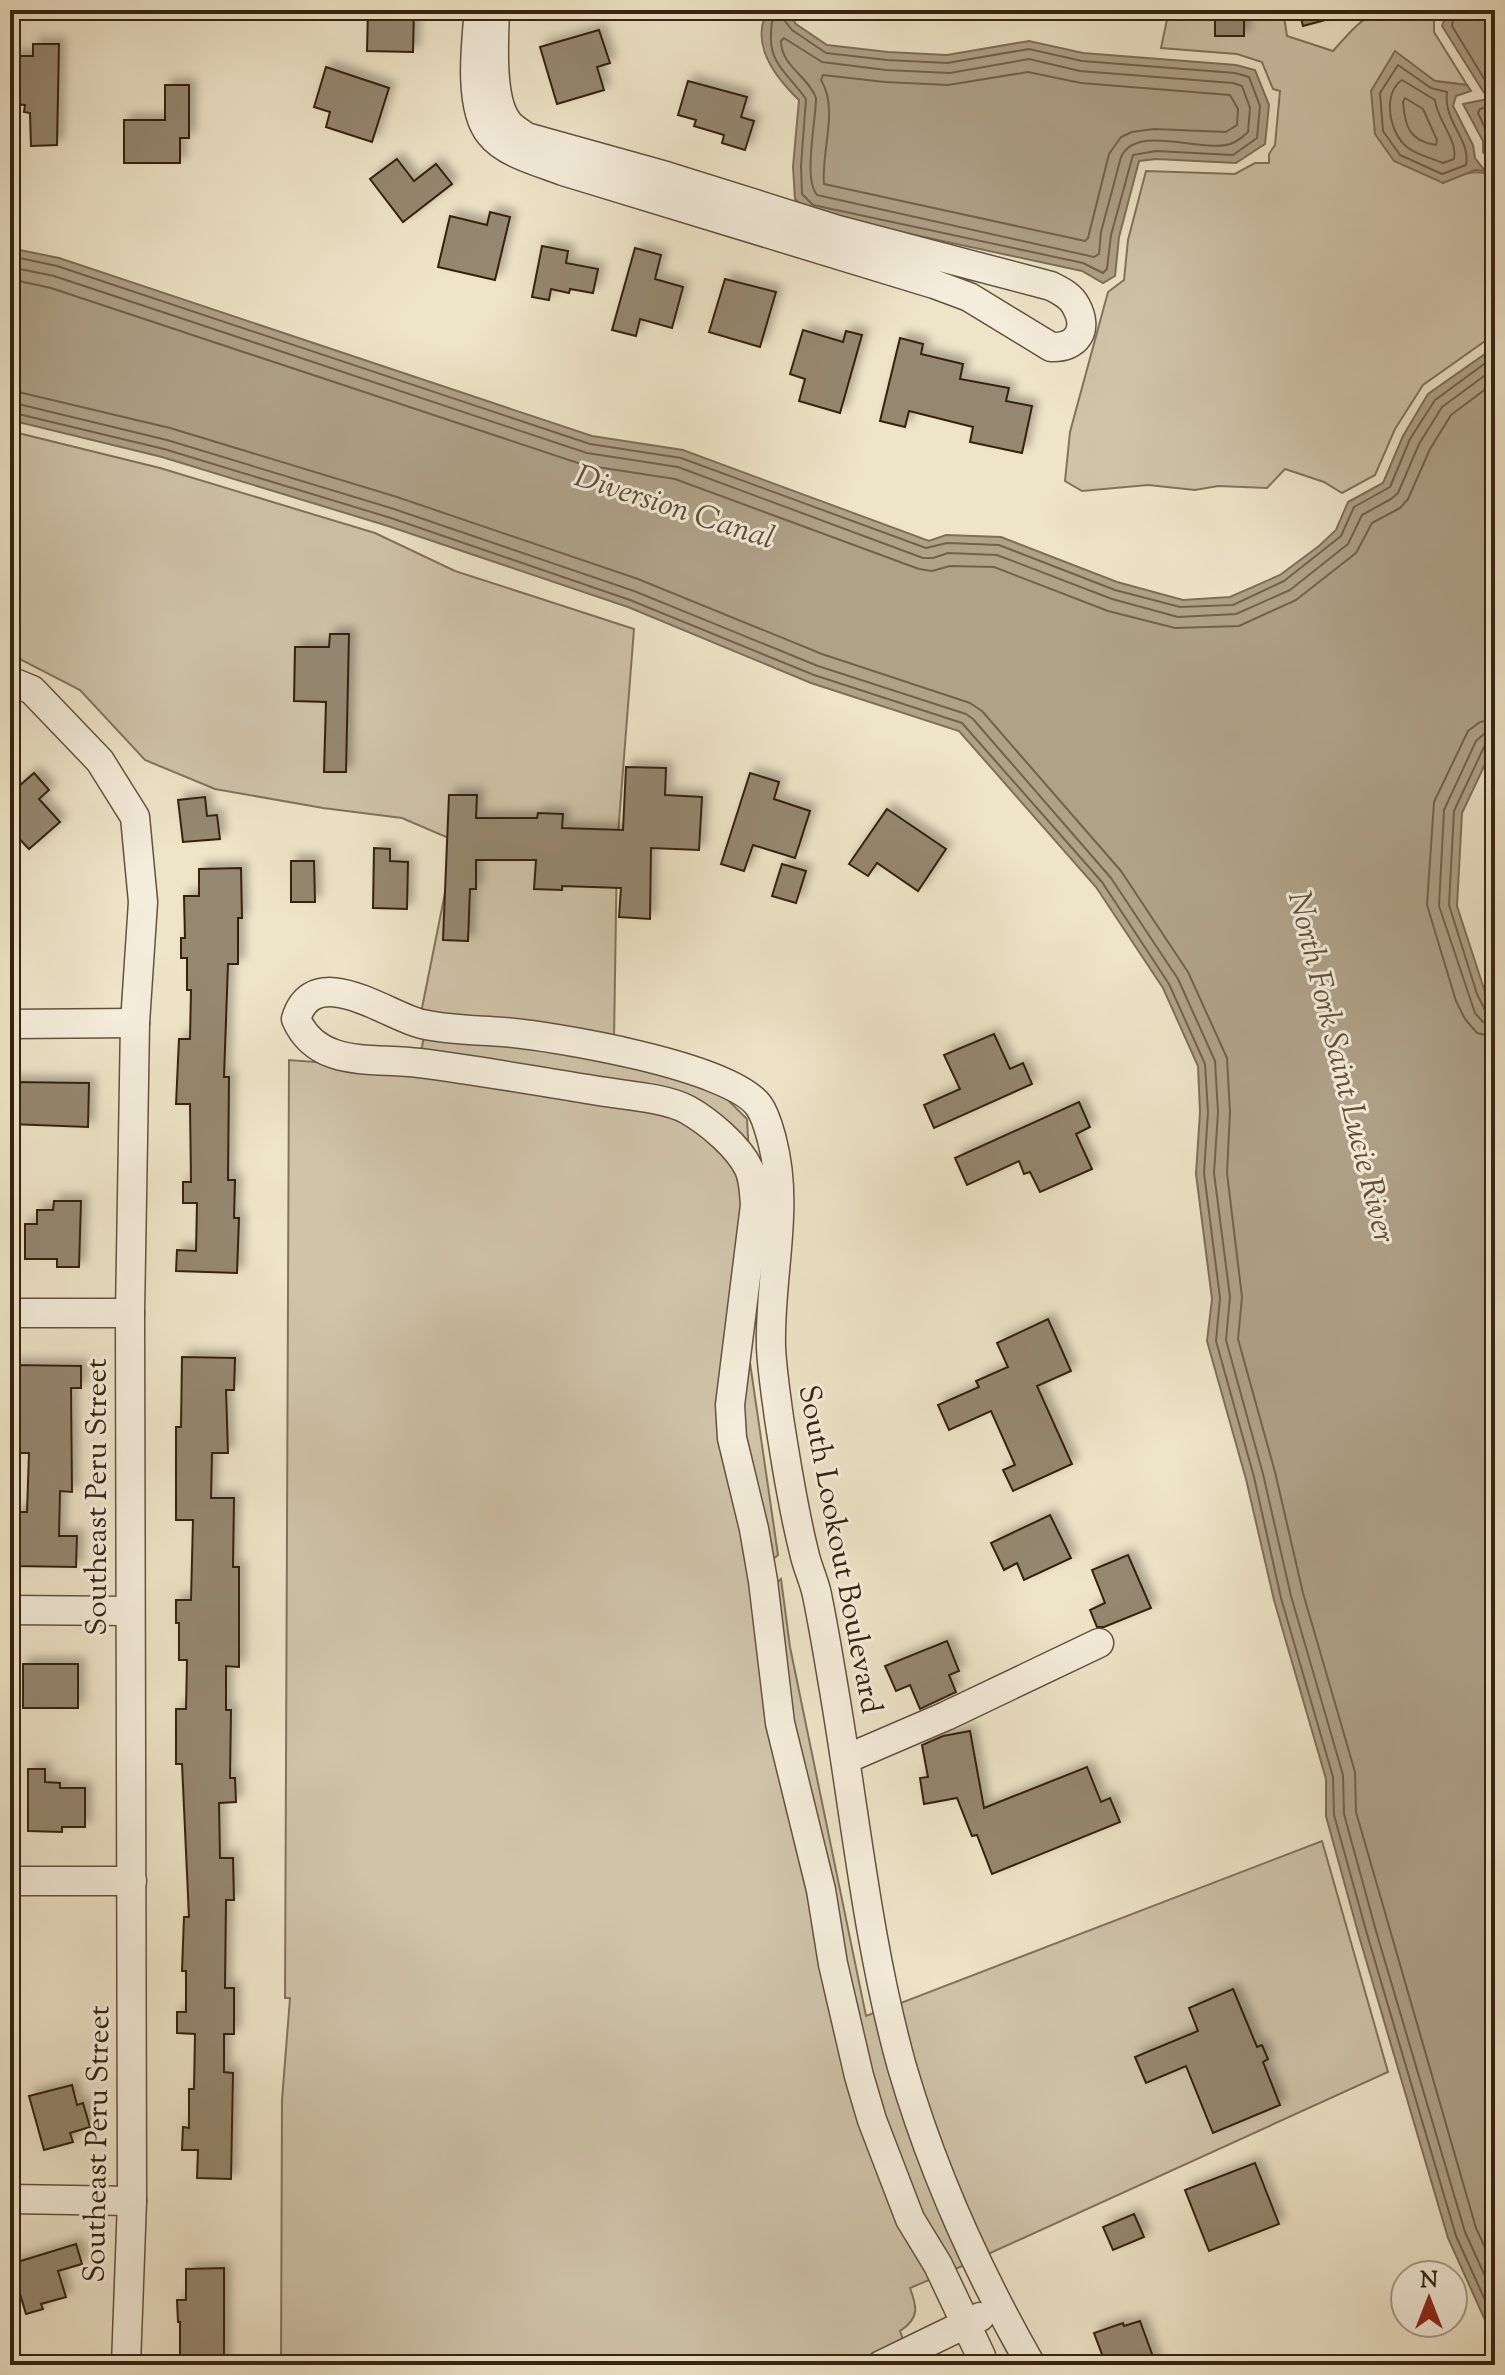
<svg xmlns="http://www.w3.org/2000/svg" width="1505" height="2375" font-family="'Sorts Mill Goudy',serif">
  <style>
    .green { fill: #cfc3a9; stroke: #82735c; stroke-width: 2 }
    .water { fill: #afa289; stroke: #7e6f59; stroke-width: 2 }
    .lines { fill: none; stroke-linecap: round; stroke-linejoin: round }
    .shore { stroke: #72624c; stroke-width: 2 }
    .building { fill: #958770; stroke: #352310; stroke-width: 2; filter: url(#shadow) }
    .minor-casing { stroke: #63533e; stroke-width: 31 }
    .minor { stroke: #f4eddb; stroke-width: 28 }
    .labels { text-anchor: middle; stroke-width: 6; stroke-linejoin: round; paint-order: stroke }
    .street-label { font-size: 30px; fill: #352310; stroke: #f4eddb }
    .water-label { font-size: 32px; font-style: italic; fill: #604f3a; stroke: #f4eddb }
  </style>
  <defs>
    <filter id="shadow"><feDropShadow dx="6" dy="-6" stdDeviation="4" flood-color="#0004"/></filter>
  </defs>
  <rect width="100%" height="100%" fill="#eee4c8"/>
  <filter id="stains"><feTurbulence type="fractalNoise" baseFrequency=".0025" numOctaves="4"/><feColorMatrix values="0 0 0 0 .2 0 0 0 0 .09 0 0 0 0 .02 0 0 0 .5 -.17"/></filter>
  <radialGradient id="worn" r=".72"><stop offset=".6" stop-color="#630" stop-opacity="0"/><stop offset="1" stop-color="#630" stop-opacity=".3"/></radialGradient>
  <g class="green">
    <path d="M 1169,10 L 1283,10 L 1287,36 L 1333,51 C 1370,9 1379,1 1434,19 L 1434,32 L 1467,85 L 1435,81 L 1443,183 C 1462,175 1476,166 1495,178 L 1495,334 L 1423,385 L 1395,429 L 1375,475 L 1342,493 L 1324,482 L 1285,469 L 1267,488 L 1218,486 L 1195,490 L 1148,485 L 1082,491 L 1065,481 L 1070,432 L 1108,292 L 1124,280 L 1128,240 L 1146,171 L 1235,174 L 1255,163 L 1269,163 L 1269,154 L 1275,145 L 1280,91 L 1273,89 L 1262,62 L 1237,54 L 1161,48 Z"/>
    <polygon points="10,431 160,468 375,533 455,571 634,629 617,847 614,1040 421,1013 452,858 479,851 402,818 323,808 215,789 145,760 80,690 10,654"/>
    <path d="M 424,1036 L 538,1046 L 692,1080 L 721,1093 L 747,1119 L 749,1154 L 741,1179 L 748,1349 L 778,1555 L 749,1579 L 762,1596 L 781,1579 L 790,1647 L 866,2016 L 879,2011 L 967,2264 L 910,2288 C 917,2307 920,2318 900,2331 L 904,2342 L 854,2365 L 281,2365 L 282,2100 L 290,1998 L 285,1998 L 289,1060 L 396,1068 L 417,1074 Z"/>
    <polygon points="1322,1841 1388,2072 986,2255 932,2129 898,2004"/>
  </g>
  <g class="water">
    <path d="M 768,10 L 787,10 L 796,24 L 827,45 L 888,52 L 947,55 L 1029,41 L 1083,53 L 1236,65 L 1255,70 L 1269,105 L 1265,144 L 1236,163 L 1156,159 L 1139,161 L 1119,237 L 1115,276 L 1103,283 L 1082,271 L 808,212 L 795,199 L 793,167 L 799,100 C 775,77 749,44 768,10 Z"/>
    <polygon points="1448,10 1495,10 1495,165 1483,152 1483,141 1463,104 1488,99 1442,26"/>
    <polygon points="1395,51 1435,81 1467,85 1471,91 1456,96 1453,106 1473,145 1475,158 1485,171 1475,170 1443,183 1394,161 1375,134 1371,91"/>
    <polygon points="10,248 59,258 592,436 683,450 929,541 946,535 1001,537 1117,582 1183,600 1230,597 1280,575 1319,546 1336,530 1348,502 1383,483 1403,436 1428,394 1495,347 1495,743 1462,813 1457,906 1485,992 1495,1014 1495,2348 1490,2331 1448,2238 1359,1936 1326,1816 1326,1779 1274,1600 1246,1479 1207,1341 1212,1299 1196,1174 1200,1112 1198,1066 1163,988 1096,887 959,731 811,683 628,607 388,526 162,457 10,420"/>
  </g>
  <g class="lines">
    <g class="shore">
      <polyline points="1455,10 1452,26 1494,95 1492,105 1480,109 1478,113 1490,139 1491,149 1495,155"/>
      <path d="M 778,12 L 792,30 L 826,53 L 887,60 L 947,63 L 1029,49 L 1082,61 L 1235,73 L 1249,77 L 1260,106 L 1257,138 L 1233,155 L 1156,151 L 1133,155 L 1111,235 L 1107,269 L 1103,273 L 1083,263 L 813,205 L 802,194 L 801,166 L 806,99 C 792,78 769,64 771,36 C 771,26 771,19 778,12 Z"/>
      <path d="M 784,38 L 822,62 L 886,70 L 950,73 L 1029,59 L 1080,71 L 1233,83 L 1242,86 L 1250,108 L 1248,132 C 1244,136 1239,140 1233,143 C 1205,155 1137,122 1121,157 L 1101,232 L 1099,254 L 1094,257 L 817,195 C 803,179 816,121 816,98 C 809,77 781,66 781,41 Z"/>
      <path d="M 1398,65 L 1431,88 L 1447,92 C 1443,122 1471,139 1466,165 L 1442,174 L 1400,155 L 1383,131 L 1380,93 Z"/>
      <path d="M 1028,72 L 1081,83 L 1230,95 L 1238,109 L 1237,125 L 1226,132 L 1154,129 L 1132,132 L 1121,137 L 1109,154 L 1088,238 L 1085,241 L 824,184 C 821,151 839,109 821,80 L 823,75 L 885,82 L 948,85 Z"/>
      <path d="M 1402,80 L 1435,100 C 1437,120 1458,140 1454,159 L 1443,163 C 1432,158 1416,155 1407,147 C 1389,133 1382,93 1402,80 Z"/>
      <path d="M 1405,98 L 1423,109 L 1437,140 L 1436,145 C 1409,141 1405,126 1403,102 Z"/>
      <polyline points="10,256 57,266 590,444 681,458 926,548 947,543 999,545 1115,590 1180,607 1233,605 1284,581 1341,536 1354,507 1390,487 1410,439 1435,400 1495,356"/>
      <polyline points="10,267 54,276 587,453 678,467 923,558 933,558 948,553 997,555 1112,599 1178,617 1236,614 1290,590 1348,544 1362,515 1391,499 1398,493 1419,444 1442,407 1495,368"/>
      <polyline points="10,279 51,288 584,465 675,479 919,569 932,571 950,566 994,567 1108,611 1175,628 1239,626 1296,600 1356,553 1372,523 1400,508 1408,499 1430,449 1451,415 1495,382"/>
      <polyline points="10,390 170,428 397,497 638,579 822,654 970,703 982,711 1121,871 1188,972 1227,1058 1230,1112 1227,1173 1242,1297 1238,1339 1275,1472 1303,1593 1355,1772 1356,1812 1476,2228 1495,2269"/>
      <polyline points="10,402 167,440 394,509 634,591 818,666 966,714 973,719 1111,878 1178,979 1215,1061 1218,1112 1214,1173 1230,1297 1226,1340 1263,1474 1291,1596 1343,1775 1344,1814 1376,1931 1465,2232 1495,2298"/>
      <polyline points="10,412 164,449 391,518 630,600 814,675 962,723 1102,882 1169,984 1205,1064 1208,1112 1204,1173 1220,1298 1216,1341 1254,1477 1281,1598 1333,1777 1334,1815 1367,1934 1456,2236 1495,2322"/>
      <polyline points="1495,720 1480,722 1468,731 1434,802 1427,905 1456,1001 1465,1019 1477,1033 1495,1037"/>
      <polyline points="1495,732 1485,733 1476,741 1444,810 1439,906 1475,1013 1483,1022 1495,1025"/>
      <polyline points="1495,742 1484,747 1454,811 1449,905 1477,994 1486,1012 1495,1015"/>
    </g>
  </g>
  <g class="building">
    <polygon points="368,10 414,10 413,52 367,51"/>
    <rect x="1215" y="10" width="29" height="26"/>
    <polygon points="1299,10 1343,10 1344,15 1303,26"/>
    <polygon points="599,30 610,63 597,67 604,90 557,104 540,47"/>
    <polygon points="33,44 59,44 57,145 31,146 30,113 24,112 25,105 10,104 10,56 33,56"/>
    <polygon points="326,67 389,88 372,142 326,127 330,112 314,107"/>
    <polygon points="688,81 747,97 741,117 754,121 745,150 722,143 724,135 694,126 696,120 678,115"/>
    <polygon points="165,85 189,85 189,138 180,138 180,163 124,163 124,120 165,120"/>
    <polygon points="397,159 414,181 436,164 452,184 403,222 370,179"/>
    <polygon points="490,212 510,217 495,280 438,267 450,216 487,225"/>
    <polygon points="542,246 568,251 566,263 598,269 593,293 570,289 569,293 551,289 549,300 532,297"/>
    <polygon points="635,248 661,255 655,279 683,287 672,328 640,319 636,336 612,330"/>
    <polygon points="725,279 776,292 760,347 709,332"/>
    <polygon points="803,330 843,342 846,331 862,335 840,413 799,401 805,379 790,374"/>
    <polygon points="900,338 923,344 921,354 963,364 960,379 1009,388 1006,401 1032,406 1022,453 970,442 973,427 909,411 905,427 880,421"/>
    <polygon points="330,634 349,634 346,772 324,772 326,702 294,701 295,647 329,647"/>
    <polygon points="626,767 666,768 665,795 702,797 699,850 651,848 650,919 619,917 621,888 562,886 562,890 534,889 536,860 476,860 476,889 470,889 468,941 443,940 449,795 477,795 476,818 537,818 538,813 563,814 562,828 623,830"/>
    <polygon points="34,773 49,790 39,799 60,822 29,849 10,829 10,794"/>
    <polygon points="750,773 779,782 774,799 810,811 795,858 753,845 744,871 721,864"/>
    <polygon points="205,797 207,816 217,815 220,839 183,842 178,800"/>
    <polygon points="887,809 946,849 918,891 877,863 868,876 849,864"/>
    <polygon points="374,848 390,849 390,861 408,862 407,909 373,908"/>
    <polygon points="291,861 314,861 315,902 291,902"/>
    <polygon points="782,864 806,871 796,903 772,896"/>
    <polygon points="241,868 242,918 238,918 238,964 228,964 224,1077 229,1077 228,1180 235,1180 234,1218 239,1218 237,1273 176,1271 177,1250 196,1251 197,1203 183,1203 183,1182 191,1182 190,1104 176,1104 179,1039 190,1039 191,990 187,990 187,958 181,958 181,938 185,938 184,896 199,896 199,869"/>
    <polygon points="994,1034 1010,1069 1023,1063 1032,1084 934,1128 924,1105 960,1089 944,1055"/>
    <polygon points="10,1082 89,1083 88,1127 10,1124"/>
    <polygon points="1079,1102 1090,1127 1076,1134 1092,1169 1040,1192 1030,1172 1024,1174 1019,1161 967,1185 955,1158"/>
    <polygon points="54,1201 81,1201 79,1267 57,1267 57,1259 25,1259 25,1224 37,1224 37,1210 53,1210"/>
    <polygon points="1048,1319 1071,1371 1037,1386 1072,1464 1013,1491 1003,1470 1015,1465 991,1411 949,1430 938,1405 979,1387 976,1381 1008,1367 997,1343"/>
    <polygon points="182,1357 235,1358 234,1390 226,1390 228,1453 212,1453 211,1498 234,1498 233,1567 239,1567 239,1667 226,1666 226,1710 231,1710 230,1778 235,1778 236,1802 219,1803 220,1858 233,1858 234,1900 226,1900 225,1988 234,1988 234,2034 224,2034 224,2072 233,2073 231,2179 197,2178 198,2150 182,2150 183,2127 189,2128 189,2089 194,2089 195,2034 177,2033 177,2012 186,2012 186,1971 182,1971 184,1917 189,1917 182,1764 176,1764 176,1709 186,1709 187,1660 179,1660 179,1623 176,1623 176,1600 191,1600 193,1520 176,1520 176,1427 181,1427"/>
    <polygon points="13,1365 81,1366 81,1388 71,1388 72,1492 60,1491 59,1536 77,1536 76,1567 15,1566 16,1512 27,1512 29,1453 13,1453"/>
    <polygon points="1050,1515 1071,1558 1024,1580 1017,1563 1004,1570 991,1543"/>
    <polygon points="1128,1555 1151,1608 1104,1627 1097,1627 1090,1610 1105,1603 1092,1570"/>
    <polygon points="947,1641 959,1671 949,1675 956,1692 920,1709 910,1685 896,1691 885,1666"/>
    <rect x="23" y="1664" width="55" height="44"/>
    <polygon points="970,1731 984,1808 1087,1767 1101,1802 1110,1798 1120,1822 992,1874 977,1835 972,1836 957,1798 924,1804 920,1778 928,1777 922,1745 943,1736"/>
    <polygon points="28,1769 45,1769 45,1782 60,1783 60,1788 85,1788 85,1827 62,1827 62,1832 28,1831"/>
    <polygon points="1233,1989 1257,2047 1262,2045 1268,2059 1263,2062 1280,2105 1213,2133 1186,2066 1146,2083 1135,2057 1198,2031 1189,2008"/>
    <polygon points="72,2085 77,2105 83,2103 90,2127 70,2133 73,2142 44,2150 29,2096"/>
    <polygon points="1255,2163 1279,2224 1209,2251 1185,2190"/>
    <polygon points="1134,2214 1144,2237 1113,2250 1103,2227"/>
    <polygon points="76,2244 82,2264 58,2271 66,2297 41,2304 43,2309 26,2314 11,2264"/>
    <polygon points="224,2268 224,2365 180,2365 180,2322 178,2322 177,2300 186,2300 186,2269"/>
    <polygon points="1140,2321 1156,2365 1106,2365 1094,2333 1123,2323 1124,2326"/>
  </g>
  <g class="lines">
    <defs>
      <g id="minor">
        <path d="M 479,10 C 476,42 468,108 490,134 C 506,154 540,162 563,171 L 934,284 L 969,297 L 1051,347 C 1077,348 1089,330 1076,306 C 1071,296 1061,291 1051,286 L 838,230 L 666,176 L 526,137 C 520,132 511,128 507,121 C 490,98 494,39 495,10"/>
        <polyline points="10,681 32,690 100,761 135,817 143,902 135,1023 130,1313 132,2201 126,2365"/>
        <polyline points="10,1024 135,1023"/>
        <polyline points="10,1313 130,1313"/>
        <polyline points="10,1610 129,1611"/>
        <polyline points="846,1759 946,1716 1099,1643"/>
        <polyline points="10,1881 132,1881"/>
        <polyline points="10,2199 132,2201"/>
        <polyline points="881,2365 980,2317"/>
        <path d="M 982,2365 L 981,2356 L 938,2265 L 910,2219 L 872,2120 L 859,2076 L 833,1964 L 821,1890 L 780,1723 L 763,1581 L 754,1529 L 732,1438 L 730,1405 L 755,1205 C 754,1193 754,1180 749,1169 C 739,1147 709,1122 688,1110 C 665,1097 620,1095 593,1090 C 535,1081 477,1070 419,1063 C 373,1057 318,1069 296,1019 C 314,959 389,1017 422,1024 C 448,1030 475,1030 503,1032 C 554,1036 731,1066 759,1106 C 766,1116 769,1129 772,1140 C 790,1208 769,1277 771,1347 C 772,1370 776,1395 779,1418 C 786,1463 793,1508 804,1552 C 807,1567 814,1580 817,1595 C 823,1624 828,1654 833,1684 C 855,1811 867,1942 902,2067 C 932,2170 978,2272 1031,2365"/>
      </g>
    </defs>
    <use href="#minor" class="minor-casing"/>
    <use href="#minor" class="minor"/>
  </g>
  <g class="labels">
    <g class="street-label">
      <text transform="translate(96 1497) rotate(-90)" y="10">Southeast Peru Street</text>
      <text transform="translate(841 1549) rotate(79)" y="10">South Lookout Boulevard</text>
      <text transform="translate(96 2144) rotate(-89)" y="10">Southeast Peru Street</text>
    </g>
    <g class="water-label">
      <text transform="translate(675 506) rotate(18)" y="11">Diversion Canal</text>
      <text transform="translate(1343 1067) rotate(76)" y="11">North Fork Saint Lucie River</text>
    </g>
  </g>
  <rect width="1505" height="2375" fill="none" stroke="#eee4c8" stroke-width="40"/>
  <rect x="12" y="12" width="1481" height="2351" fill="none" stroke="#352310" stroke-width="4"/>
  <rect x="20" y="20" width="1465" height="2335" fill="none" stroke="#352310" stroke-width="2"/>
  <g transform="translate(1429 2299)"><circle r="38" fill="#f4eddb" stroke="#a89c8a" stroke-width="2"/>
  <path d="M0-6L14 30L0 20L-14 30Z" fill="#8f2418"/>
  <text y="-12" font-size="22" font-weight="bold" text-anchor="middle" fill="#352310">N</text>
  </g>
  <rect width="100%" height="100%" filter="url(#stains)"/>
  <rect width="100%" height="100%" fill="url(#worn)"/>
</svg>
